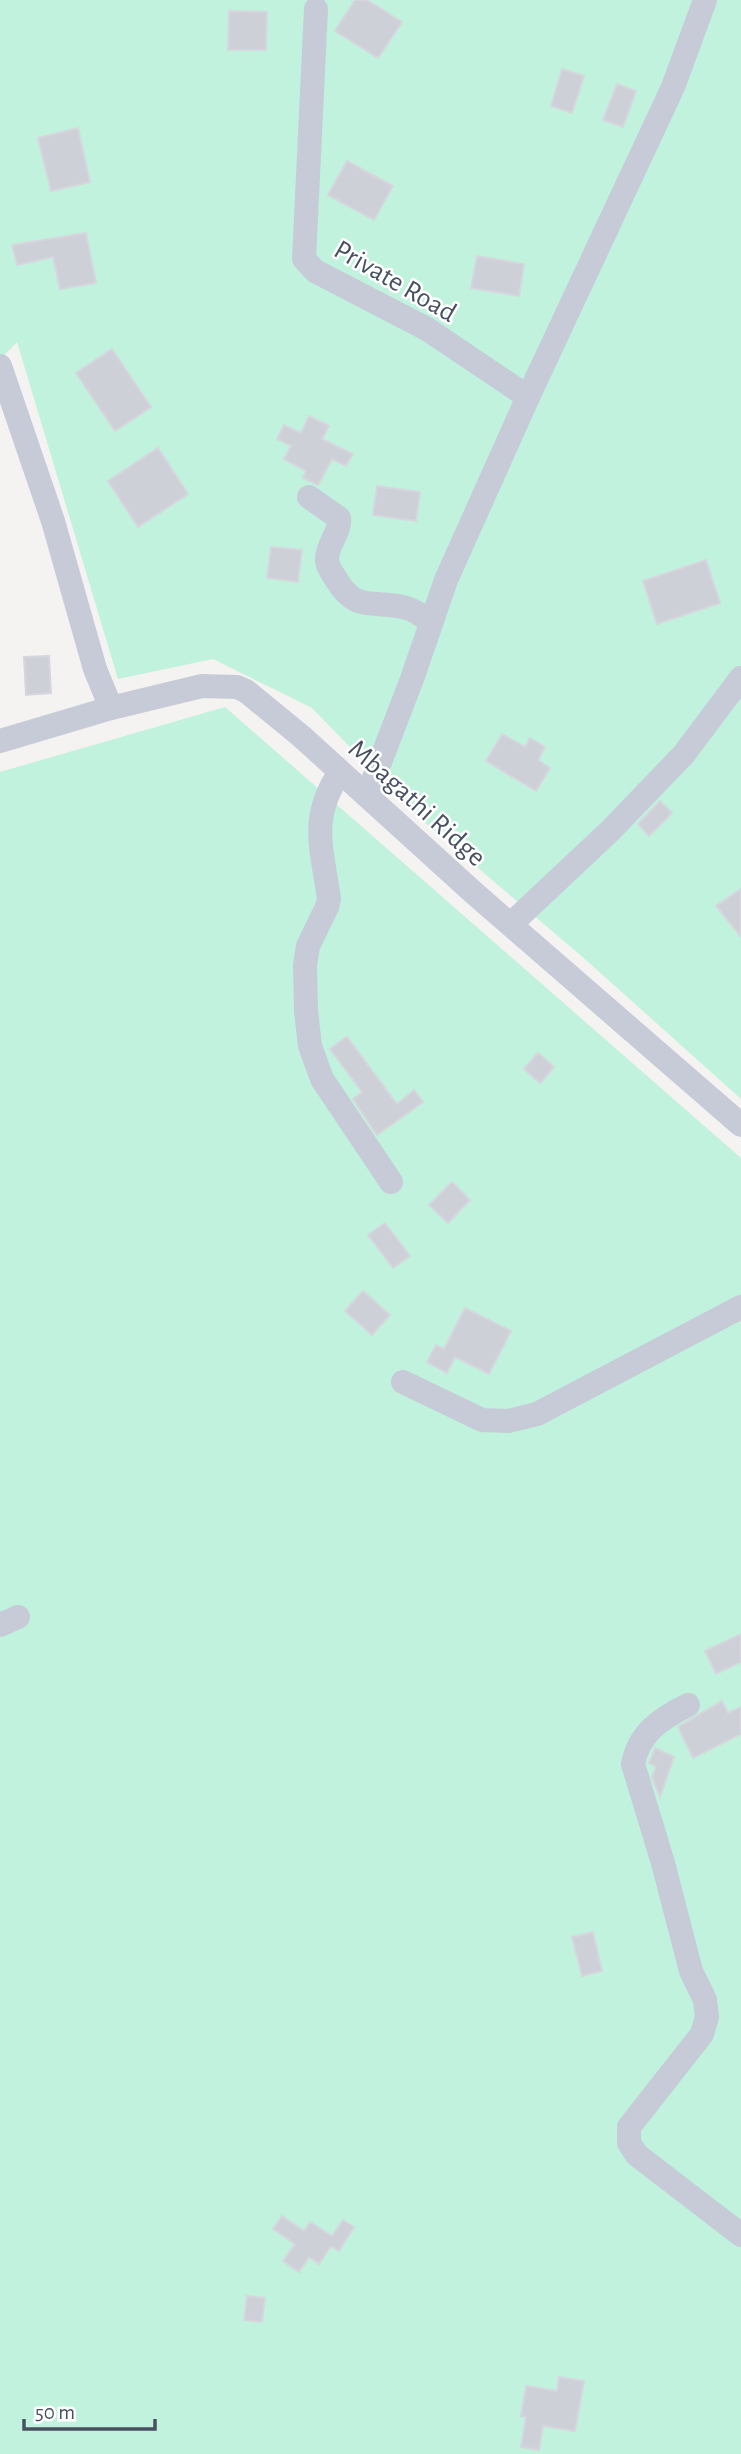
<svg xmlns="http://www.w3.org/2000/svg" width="741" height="2454" font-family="'Alegreya Sans',sans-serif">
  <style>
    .green { fill: #c1f2dd }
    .building { fill: #ced0d8; stroke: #d6d7de; stroke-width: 2 }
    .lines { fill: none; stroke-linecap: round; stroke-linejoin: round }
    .minor { stroke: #c6cbd7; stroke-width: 24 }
    .labels { text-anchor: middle; stroke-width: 5; stroke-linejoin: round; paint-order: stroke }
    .street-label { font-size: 28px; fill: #495161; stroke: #fff }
  </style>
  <rect width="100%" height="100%" fill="#f4f3f2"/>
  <g class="green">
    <polygon points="0,0 741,0 741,1099 586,960 416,815 312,708 213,659 118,679 17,342 0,360"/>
    <polygon points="225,707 741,1158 741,2454 0,2454 0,772"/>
  </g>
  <g class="building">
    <polygon points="355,0 367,0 402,22 378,58 335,31"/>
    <polygon points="229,11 267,12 266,50 228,50"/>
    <polygon points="562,69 584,76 572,113 551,106"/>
    <polygon points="617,84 636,91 623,127 603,120"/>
    <polygon points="78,128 90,182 51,191 38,138"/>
    <polygon points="347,161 393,186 374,220 328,195"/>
    <polygon points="86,233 96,283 60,289 53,257 17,265 12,245"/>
    <polygon points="477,256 524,264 519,296 471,288"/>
    <polygon points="112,349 151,407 115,431 76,373"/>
    <polygon points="309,416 329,426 322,439 353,454 346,466 332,459 318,485 303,478 306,471 284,459 291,446 277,439 284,425 301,433"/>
    <polygon points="158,448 188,494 138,527 108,481"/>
    <polygon points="377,486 420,492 416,521 373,515"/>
    <polygon points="271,547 302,550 298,582 267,578"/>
    <polygon points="706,560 720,603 657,624 643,581"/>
    <polygon points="49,656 51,693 26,695 24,657"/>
    <polygon points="502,734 525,747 530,738 545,747 538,760 550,768 536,791 486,761"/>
    <polygon points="660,801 672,813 649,836 638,824"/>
    <polygon points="741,889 741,937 716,906"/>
    <polygon points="347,1037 397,1104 414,1090 423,1102 377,1135 353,1099 362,1092 330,1049"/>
    <polygon points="538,1053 554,1067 540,1083 524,1069"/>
    <polygon points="452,1182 470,1200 448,1223 429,1205"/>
    <polygon points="385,1223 410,1256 393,1268 368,1235"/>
    <polygon points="363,1291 390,1315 372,1335 345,1311"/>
    <polygon points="465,1308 511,1331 489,1374 455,1357 447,1373 427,1362 436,1345 444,1349"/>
    <polygon points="741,1634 741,1662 716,1674 705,1651"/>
    <polygon points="722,1701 728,1713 741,1707 741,1734 693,1758 678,1727"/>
    <polygon points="655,1748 674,1757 660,1797 652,1777 656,1767 649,1763"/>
    <polygon points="593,1932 602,1971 582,1976 572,1937"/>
    <polygon points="282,2216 304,2231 310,2222 332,2236 343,2220 354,2227 339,2251 331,2246 319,2264 309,2257 299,2272 283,2261 295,2244 273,2229"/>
    <polygon points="247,2296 265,2298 262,2322 244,2320"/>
    <polygon points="559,2377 584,2381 575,2431 543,2426 539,2450 521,2447 526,2417 521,2416 526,2386 557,2391"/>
  </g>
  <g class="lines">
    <g class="minor">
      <polyline points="316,9 304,259 315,271 427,329 528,397"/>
      <polyline points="0,366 53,521 95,669 111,708"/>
      <path d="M 309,497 L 339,518 C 341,532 327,544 327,559 C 327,566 332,573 336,579 C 355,612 372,600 403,607 C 414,609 423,616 431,623"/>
      <polyline points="0,741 111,708 202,686 237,687 246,691 301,736 474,893 741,1125"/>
      <path d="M 340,772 C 309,818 322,848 329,899 L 327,907 L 308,946 L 305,965 L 306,1011 L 310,1046 L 322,1079 L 391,1182"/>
      <polyline points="367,796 412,679 446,580 528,397 673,87 705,0"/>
      <polyline points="511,924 611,830 684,754 741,678"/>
      <polyline points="403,1382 482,1420 508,1421 537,1414 741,1307"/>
      <polyline points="0,1625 18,1617"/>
      <path d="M 688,1705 C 660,1719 639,1733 633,1764 L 663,1863 L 691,1971 L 705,2000 L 707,2017 L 702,2034 L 629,2127 L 629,2143 L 637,2155 L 741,2235"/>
    </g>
  </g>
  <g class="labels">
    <g class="street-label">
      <text transform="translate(396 280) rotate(30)" y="10">Private Road</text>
      <text transform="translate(418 802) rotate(42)" y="10">Mbagathi Ridge</text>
    </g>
  </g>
  <path d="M24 2419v10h131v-10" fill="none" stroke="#495161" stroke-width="3.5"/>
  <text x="35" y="2419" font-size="21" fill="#495161" stroke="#ffffff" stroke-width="5" paint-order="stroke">50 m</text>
</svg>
